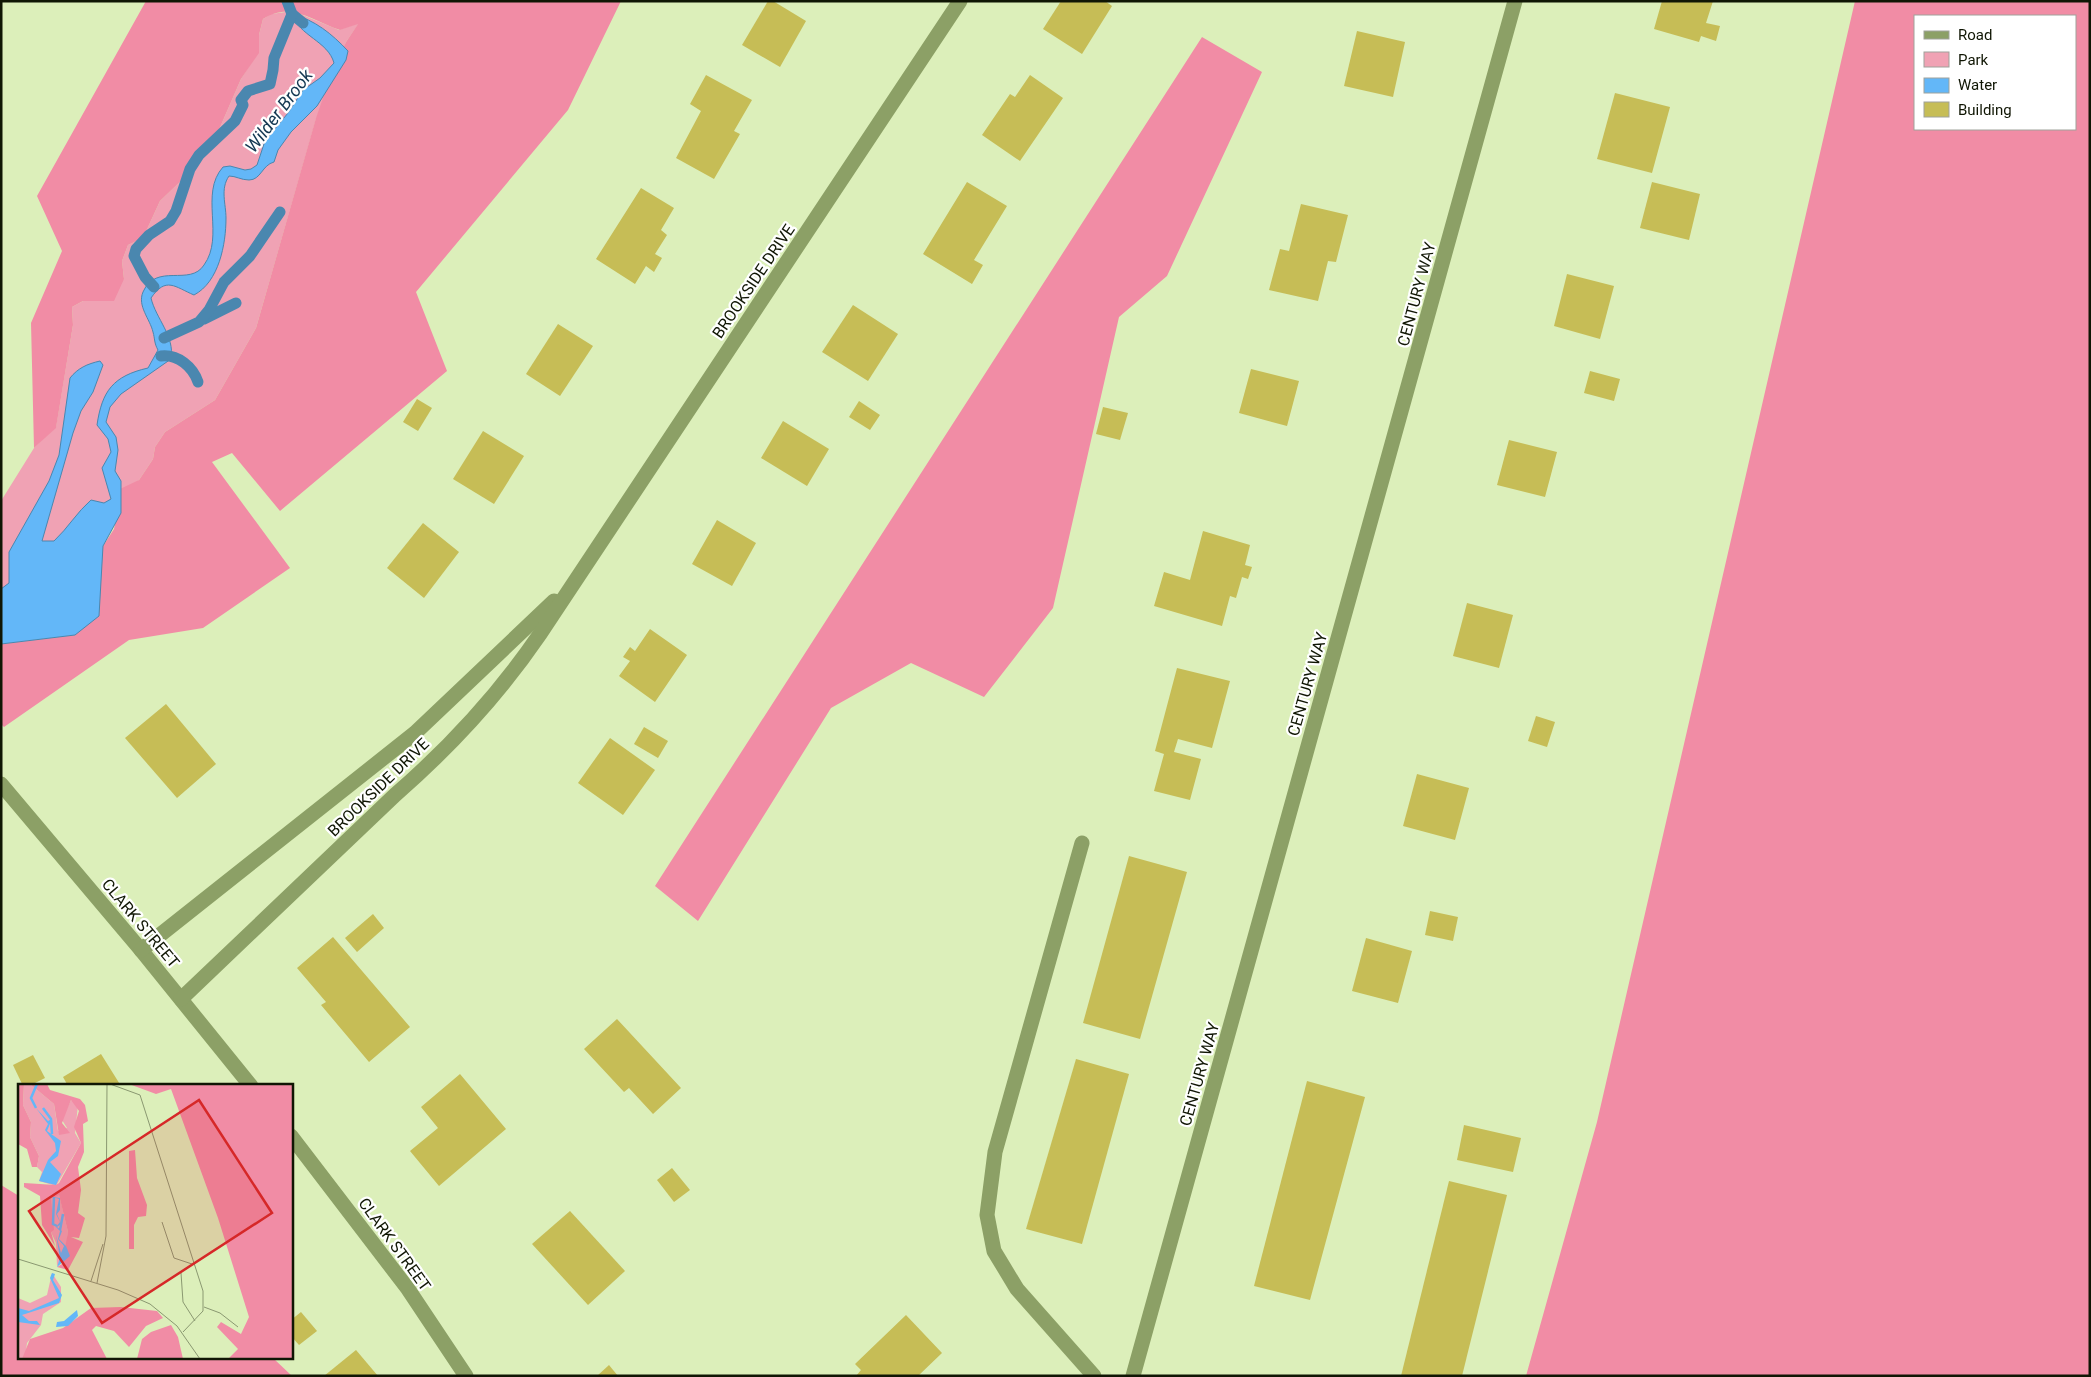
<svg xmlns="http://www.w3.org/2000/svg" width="2091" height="1377" font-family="Roboto,sans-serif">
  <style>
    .green { fill: #f0a2b4 }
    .forest { fill: #f18ca5; fill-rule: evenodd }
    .water { fill: #63b7f8; stroke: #4a87af }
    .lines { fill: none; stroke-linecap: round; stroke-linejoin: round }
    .stream { stroke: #4a87af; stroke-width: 11 }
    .building { fill: #c6bd56 }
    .lane { stroke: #8ca066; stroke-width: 15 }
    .street { stroke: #8ca066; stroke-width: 15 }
    .labels { text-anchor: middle; stroke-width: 4.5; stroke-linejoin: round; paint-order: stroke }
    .street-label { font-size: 16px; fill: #101604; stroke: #fff }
    .water-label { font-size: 18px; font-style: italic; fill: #153852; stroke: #fff }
    .inset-river { fill: none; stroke: #63b7f8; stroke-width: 2.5 }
    .inset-road { fill: none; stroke: #8a9871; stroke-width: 1 }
    .view { fill: #d62828; fill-opacity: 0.15; stroke: #d62828; stroke-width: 2.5 }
    .inset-edge { fill: none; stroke: #101604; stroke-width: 2.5 }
  </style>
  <rect width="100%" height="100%" fill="#dcefba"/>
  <polygon class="green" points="293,11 339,30 359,23 346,42 316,119 256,328 215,400 165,432 155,447 153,459 139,480 1,644 1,501 34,448 56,427 73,325 72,307 124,279 122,261 128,245 143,238 160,201 184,178 218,132 241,79 258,53 259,35 263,19 271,14"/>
  <g class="forest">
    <path d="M 146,1 L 621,1 L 568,110 L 416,292 L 447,371 L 280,511 L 232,453 L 212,462 L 290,568 L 203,628 L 129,640 L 4,727 L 1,724 L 1,644 L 75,635 L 103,546 L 114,529 L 121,495 L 120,489 L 139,480 L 153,459 L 155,447 L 165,432 L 215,400 L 256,328 L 316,118 L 332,72 L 346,42 L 358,24 L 340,30 C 313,21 290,1 263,19 L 259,35 L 259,53 L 241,79 L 218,132 L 184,178 L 160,201 L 143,238 L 128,245 L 122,261 L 124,279 L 114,301 L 83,301 L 72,307 L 73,325 L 56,428 L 34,448 L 31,323 L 62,251 L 37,196 Z"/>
    <path d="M 1855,1 L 2090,1 L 2090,1376 L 1526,1376 L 1597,1122 ZM 2075,16 L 2075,129 L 1915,129 L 1915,16 Z"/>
    <polygon points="1202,37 1262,72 1167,276 1119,317 1053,608 984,697 911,663 831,708 698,921 655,886"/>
    <polygon points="1,1185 19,1196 19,1358 273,1358 292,1376 1,1376"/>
  </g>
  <path class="water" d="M 292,14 C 315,20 332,34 348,51 L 346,60 L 317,106 L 291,132 L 278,150 L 274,162 C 262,165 261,180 249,180 C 241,180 236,176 229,176 C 220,189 226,204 226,218 C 226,244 219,282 194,295 C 175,287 166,276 151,298 C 156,319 175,336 171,359 L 121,394 L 110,407 L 106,422 L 116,437 L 118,450 L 115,471 L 121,481 L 121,513 L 103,546 L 99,616 L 75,635 L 1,644 L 1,589 L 9,583 L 9,552 L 49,481 L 59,455 L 70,378 C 78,368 87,364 100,361 L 103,365 L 93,392 L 81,411 L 73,433 L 42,541 L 54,541 C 68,528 77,512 91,500 L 104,503 L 111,499 L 102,468 L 111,452 L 108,439 L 97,425 C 102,391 113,376 148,368 L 158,350 C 154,343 155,339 153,332 C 150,319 137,306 143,292 C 156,262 190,287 204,265 C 225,236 199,194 223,167 L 230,166 L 245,170 L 251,169 L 257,165 L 265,141 L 288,113 L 303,90 L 320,78 L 334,63 C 328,41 299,36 292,14 Z"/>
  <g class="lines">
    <g class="stream">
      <polyline points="287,1 292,14 303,23"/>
      <polyline points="154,287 145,277 134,256 136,249 149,235 170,221 176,211 190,169 199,155 235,121 243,105 241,100 248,91 270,84 273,70 274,58 292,14"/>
      <polyline points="204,319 236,303"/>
      <polyline points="164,338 199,322 209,310 224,282 250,256 280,212"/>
      <path d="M 161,356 C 178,354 193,367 198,382"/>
    </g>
  </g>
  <g class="building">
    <polygon points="768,1 773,1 806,21 780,67 742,45"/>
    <polygon points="1061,1 1105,1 1112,6 1082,54 1043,29"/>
    <polygon points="1662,1 1713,1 1706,23 1720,26 1716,41 1701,36 1699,42 1654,29"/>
    <polygon points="1357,31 1405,42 1393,97 1344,86"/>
    <polygon points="706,75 752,100 734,131 740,134 714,179 676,158 701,111 690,104"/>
    <polygon points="1030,75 1063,98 1020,161 982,135 1010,94 1015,97"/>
    <polygon points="1615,93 1670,107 1652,173 1597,159"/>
    <polygon points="967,182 1007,206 974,260 983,265 972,284 923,254"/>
    <polygon points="1652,182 1700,194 1689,240 1640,228"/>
    <polygon points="641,188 674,208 661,230 667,235 655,254 662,258 654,272 646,266 635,284 596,259"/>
    <polygon points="1301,204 1348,215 1336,262 1328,261 1318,301 1269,290 1280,249 1289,251"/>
    <polygon points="1567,274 1614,286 1600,339 1554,326"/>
    <polygon points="853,305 898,334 868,381 822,352"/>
    <polygon points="558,324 593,346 560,396 526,374"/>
    <polygon points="1251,369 1299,381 1287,426 1239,413"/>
    <polygon points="1590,371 1620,379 1614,401 1584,393"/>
    <polygon points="417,399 432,408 418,431 403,422"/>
    <polygon points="859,401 880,415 870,430 849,417"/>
    <polygon points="1103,407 1128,413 1120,440 1096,434"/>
    <polygon points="783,421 829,449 807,486 761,458"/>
    <polygon points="483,431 524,456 494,504 453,479"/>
    <polygon points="1509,440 1557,452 1545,497 1497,485"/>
    <polygon points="717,520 756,543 732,586 692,564"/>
    <polygon points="423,523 459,552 424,598 387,568"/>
    <polygon points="1203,531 1250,545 1245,565 1252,567 1248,579 1242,577 1236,598 1230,596 1222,626 1154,606 1164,572 1190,580"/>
    <polygon points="1467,603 1513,615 1499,668 1453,656"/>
    <polygon points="650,629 687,655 655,702 619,676 630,661 623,657 630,647 635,651"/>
    <polygon points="1177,668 1230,681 1212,748 1178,739 1174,752 1201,759 1190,800 1154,791 1164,754 1155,751"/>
    <polygon points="166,704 216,764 177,798 125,738"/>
    <polygon points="1536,716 1555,722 1547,747 1528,741"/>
    <polygon points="644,727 668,741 658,758 634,744"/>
    <polygon points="610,738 655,770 623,815 578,783"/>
    <polygon points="1417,774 1469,788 1455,840 1403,826"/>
    <polygon points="1129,856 1187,872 1140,1039 1083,1023"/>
    <polygon points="1430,911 1458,917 1453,941 1425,935"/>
    <polygon points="373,914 384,928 357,952 345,938"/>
    <polygon points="333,937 410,1027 369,1062 321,1005 326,1002 297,968"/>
    <polygon points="1366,938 1412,951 1398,1003 1352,991"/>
    <polygon points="617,1019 681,1088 653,1114 629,1088 624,1092 584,1049"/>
    <polygon points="101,1054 121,1086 68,1086 63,1077"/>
    <polygon points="33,1055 45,1078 29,1086 23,1086 13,1065"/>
    <polygon points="1076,1059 1129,1074 1082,1244 1026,1229"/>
    <polygon points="460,1074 506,1129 439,1186 410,1151 438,1128 421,1107"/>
    <polygon points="1307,1081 1365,1097 1310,1300 1254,1286"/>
    <polygon points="1464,1125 1521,1138 1513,1172 1457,1160"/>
    <polygon points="672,1168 690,1190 674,1202 657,1180"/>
    <polygon points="1449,1181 1507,1195 1462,1376 1401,1376"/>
    <polygon points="570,1211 625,1271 588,1305 532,1244"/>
    <polygon points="301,1312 317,1331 299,1345 291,1336 291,1320"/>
    <polygon points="906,1315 942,1353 918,1376 856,1376 861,1370 855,1364"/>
    <polygon points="356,1350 378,1376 324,1376"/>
    <polygon points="609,1365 618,1376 597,1376"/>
  </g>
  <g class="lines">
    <polyline class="lane" points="1082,843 995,1152 987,1215 994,1251 1017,1289 1094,1376"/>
    <g class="street">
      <polyline points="1,784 141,950 251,1086"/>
      <polyline points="141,950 415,733 554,601"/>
      <path d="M 181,999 L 395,795 C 449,748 499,694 540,634 L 960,1"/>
      <polyline points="291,1136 408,1289 466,1376"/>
      <polyline points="1133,1376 1515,1"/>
    </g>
  </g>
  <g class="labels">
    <g class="street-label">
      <text transform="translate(753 281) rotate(-56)" y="6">BROOKSIDE DRIVE</text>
      <text transform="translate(1416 294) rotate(-75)" y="6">CENTURY WAY</text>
      <text transform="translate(1307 684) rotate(-74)" y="6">CENTURY WAY</text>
      <text transform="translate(378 787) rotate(-44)" y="6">BROOKSIDE DRIVE</text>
      <text transform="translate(141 923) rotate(50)" y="6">CLARK STREET</text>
      <text transform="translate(1199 1074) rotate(-74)" y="6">CENTURY WAY</text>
      <text transform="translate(395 1244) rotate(54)" y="6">CLARK STREET</text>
    </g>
    <g class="water-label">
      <text transform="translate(279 111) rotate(-53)" y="6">Wilder Brook</text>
    </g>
  </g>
  <g transform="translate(18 1084)">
    <rect width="275" height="275" fill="#dcefba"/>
    <path d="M 6,0 L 12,0 L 36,20 L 40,47 L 49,44 L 44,36 L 53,16 L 60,21 L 57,49 L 63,59 L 38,102 L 21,97 L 24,88 L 19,83 L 21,72 L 12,53 L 13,38 L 5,21 ZM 41,110 L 50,148 L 48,166 L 39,182 L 38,159 L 33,148 L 33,115 ZM 34,189 L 43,203 L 43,218 L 25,230 L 23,241 L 9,259 L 7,275 L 0,275 L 0,214 L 12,219 L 29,211 Z" fill="#f0a2b4"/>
    <path d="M 0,0 L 6,0 L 5,21 L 13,38 L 12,53 L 21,72 L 19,83 L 14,83 L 9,65 L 0,60 ZM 12,0 L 29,0 L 32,6 L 62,15 L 67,21 L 70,37 L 65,40 L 66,68 L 60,83 L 63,106 L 60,129 L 67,134 L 61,154 L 53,153 L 65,158 L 50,186 L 39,183 L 44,180 L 50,148 L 41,111 L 33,115 L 36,146 L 33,148 L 37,162 L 24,141 L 22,112 L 6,103 L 6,99 L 38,101 L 41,99 L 63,59 L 56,43 L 61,27 L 53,16 L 44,39 L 52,49 L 41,51 L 36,20 ZM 111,0 L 275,0 L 275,275 L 210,275 L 220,265 L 199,243 L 203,238 L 223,250 L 231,233 L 200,134 L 153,5 L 138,10 ZM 117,66 L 119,94 L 129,121 L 128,132 L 120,133 L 116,141 L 116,165 L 111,165 L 111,67 ZM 103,223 L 139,227 L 145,234 L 128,242 L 111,263 L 96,247 L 78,242 L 74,246 L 89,275 L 4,275 L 12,255 L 45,244 L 73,224 ZM 153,241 L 160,253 L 165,275 L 119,275 L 124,255 L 133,248 Z" fill="#f18ca5"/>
    <path d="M 18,24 L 30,37 L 34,35 L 29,47 L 43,57 L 40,72 L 32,78 L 43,90 L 38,101 L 21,97 L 30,76 L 38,67 L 37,59 L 27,46 L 30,40 ZM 35,113 L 42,114 L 42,126 L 39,130 L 43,140 L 39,143 L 44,147 L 41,155 L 48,162 L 52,172 L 39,183 L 42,174 L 38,151 L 43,169 L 46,162 L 40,155 L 42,147 L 38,143 L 42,138 L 38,130 L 41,115 ZM 34,189 L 37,190 L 35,196 L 44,211 L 41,219 L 4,231 L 11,237 L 19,237 L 22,241 L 0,238 L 0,224 L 11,227 L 41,214 L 32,194 ZM 59,226 L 60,232 L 50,242 L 38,243 L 39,238 L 46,237 Z" fill="#63b7f8"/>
    <path class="inset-river" d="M 18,24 L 13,14 L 19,0M 25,24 L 33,35 L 34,50M 36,113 L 35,140 L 39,142M 42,146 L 45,130"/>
    <path class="inset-road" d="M 92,0 L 122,11 L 185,207 L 185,227 L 165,248M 144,138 L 156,174 L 177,181M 0,175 L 100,206 L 132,220 L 159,242 L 182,275M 163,189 L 165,218 L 177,237M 73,197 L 85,160M 79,199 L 88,152 L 89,0M 186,223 L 202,229 L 220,243"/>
    <path class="view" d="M 181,16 L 254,129 L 84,239 L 11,127 Z"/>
    <rect width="275" height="275" class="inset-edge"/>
  </g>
  <rect width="2091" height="1377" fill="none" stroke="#101604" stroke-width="5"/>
  <rect x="1914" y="15" width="162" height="115" fill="#ffffff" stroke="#9fa29b"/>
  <rect x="1924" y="31" width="25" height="8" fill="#8ca066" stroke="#9fa29b"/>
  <text x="1958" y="40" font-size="15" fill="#101604">Road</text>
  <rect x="1924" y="52" width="25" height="15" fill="#f0a2b4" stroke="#9fa29b"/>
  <text x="1958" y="65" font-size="15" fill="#101604">Park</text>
  <rect x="1924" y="78" width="25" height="15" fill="#63b7f8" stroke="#9fa29b"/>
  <text x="1958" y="90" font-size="15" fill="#101604">Water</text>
  <rect x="1924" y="102" width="25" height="15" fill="#c6bd56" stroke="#9fa29b"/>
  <text x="1958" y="115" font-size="15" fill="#101604">Building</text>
</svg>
